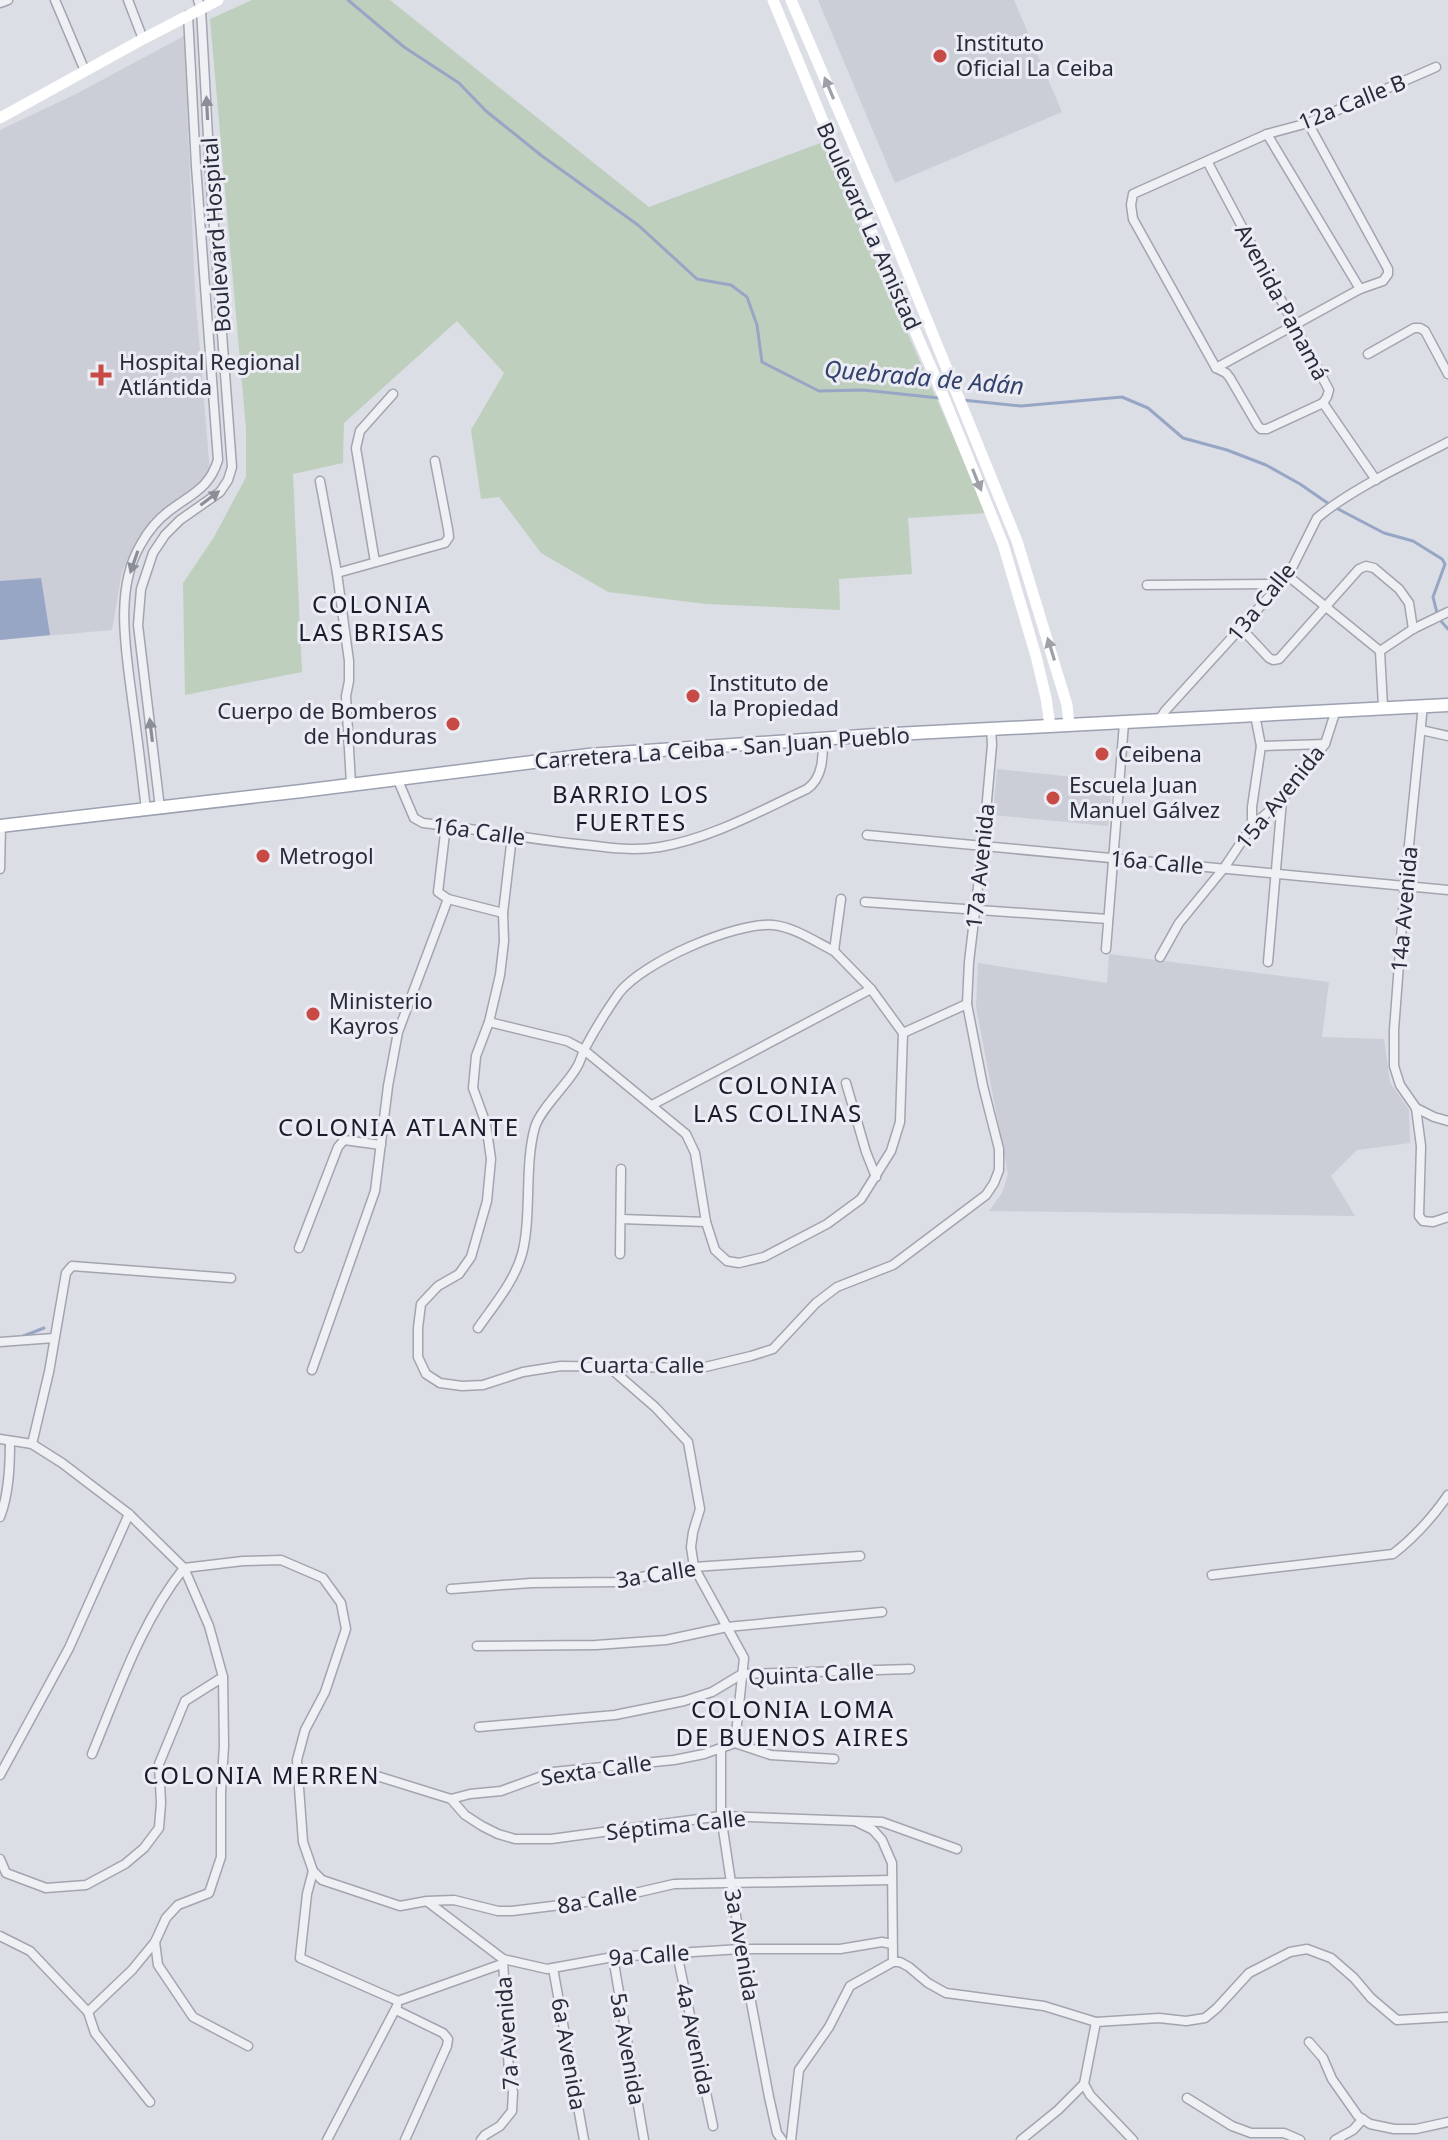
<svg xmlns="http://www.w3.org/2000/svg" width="1448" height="2140" font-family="'Noto Sans',sans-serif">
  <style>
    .built { fill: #cbcdd7 }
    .green { fill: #bfcfbe }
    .water { fill: #98a6c5 }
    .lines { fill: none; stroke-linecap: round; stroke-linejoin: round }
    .stream { stroke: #98a6c5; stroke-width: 3 }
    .street-casing { stroke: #a2a5af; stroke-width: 11 }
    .primary-casing { stroke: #9ca1b1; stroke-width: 15 }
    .street { stroke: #eff0f4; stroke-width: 8 }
    .secondary { stroke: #fff; stroke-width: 11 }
    .primary { stroke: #fff; stroke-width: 12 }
    .oneway { fill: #9ea0a7 }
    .oneway2 { fill: #8b8e98 }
    .poi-dot { fill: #c74a45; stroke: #ecedf4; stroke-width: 3 }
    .labels { text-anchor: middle; stroke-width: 6; stroke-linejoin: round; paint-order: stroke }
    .poi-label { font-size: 22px; fill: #272b3b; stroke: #ecedf4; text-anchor: start }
    .street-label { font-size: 22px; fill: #272b3b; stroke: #ecedf4 }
    .water-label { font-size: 24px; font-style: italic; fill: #33426d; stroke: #ecedf4 }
    .neighbourhood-label { font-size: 24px; letter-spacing: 2px; fill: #191c2c; stroke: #ecedf4 }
  </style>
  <rect width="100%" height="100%" fill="#dcdee6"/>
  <g class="built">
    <polygon points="818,0 1014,0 1062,112 895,183"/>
    <polygon points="184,36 195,291 210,473 199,485 153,520 135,544 122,572 112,630 0,640 0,130 76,94"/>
    <polygon points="997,769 1112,781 1108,826 993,815"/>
    <polygon points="1109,954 1329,982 1322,1037 1384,1039 1390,1082 1409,1110 1410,1143 1357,1150 1331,1176 1355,1216 989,1211 1002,1193 1008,1174 976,1007 978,963 1107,983"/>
  </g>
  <polygon class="green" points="252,0 390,0 649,207 823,142 987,513 908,518 912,574 839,579 840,610 706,604 608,592 541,553 499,497 481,499 471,430 504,373 457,321 344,423 343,463 293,474 302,672 185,695 183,583 214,537 246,477 246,429 210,19"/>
  <polygon class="water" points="41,578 50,635 0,640 0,581"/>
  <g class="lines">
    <g class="stream">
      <polyline points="348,0 404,47 459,83 486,111 542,156 638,225 697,279 731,285 747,297 757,325 762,362 819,391 863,390 939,398"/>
      <polyline points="962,400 1021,406 1122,397 1148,408 1183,438 1227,450 1266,465 1300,484 1329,504"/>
      <polyline points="1336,508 1384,533 1413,541 1442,559 1445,564 1433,597 1437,613"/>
      <polyline points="1440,620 1448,629"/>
      <polyline points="21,1337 44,1328"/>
    </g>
    <defs>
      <g id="street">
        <polyline points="55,0 85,71"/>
        <polyline points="128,0 143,39"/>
        <polyline points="0,3 8,0"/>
        <polyline points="1267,134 1360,289"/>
        <polyline points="1207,161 1329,390 1327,397 1323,403 1267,429 1261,429 1258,426 1230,378 1226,373 1216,368 1133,219 1131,205 1133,194 1267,134 1308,123 1436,67"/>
        <polyline points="1368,354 1414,328 1420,328 1425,331 1448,374"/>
        <polyline points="1216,368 1360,289 1383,281 1388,274 1388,269 1308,123"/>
        <polyline points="1323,403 1376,480"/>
        <polyline points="320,481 337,573 349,661 349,681 346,696 351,784"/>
        <polyline points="375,562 356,448 360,431 393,394"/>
        <polyline points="337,573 445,543 449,537 448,529 435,461"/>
        <polyline points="1288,576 1380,651 1383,707"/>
        <polyline points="1147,585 1280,584"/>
        <polyline points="1241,628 1269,658 1273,660 1279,659 1359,569 1366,566 1374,568 1399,589 1409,603 1413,629"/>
        <polyline points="1380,651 1413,629 1448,612"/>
        <polyline points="1423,705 1405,885 1394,1030 1394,1066 1400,1085 1416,1108 1421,1146 1419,1216 1423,1221 1433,1222 1448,1217"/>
        <path d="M 1159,720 L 1165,711 L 1288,576 L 1317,518 C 1351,489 1408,463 1448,442"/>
        <polyline points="1421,730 1448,736"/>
        <polyline points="1261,746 1325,744"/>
        <path d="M 397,778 L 414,818 L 423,823 C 478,829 532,840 587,845 C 611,848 635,851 660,847 C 712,838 760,811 807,789 C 823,778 823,757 823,738"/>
        <polyline points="160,808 138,625 141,589 153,553 165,535 180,520 220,492 228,480 232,467 210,173 201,9 198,0"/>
        <path d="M 146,810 C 142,775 138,741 133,706 C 127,656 113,590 141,544 C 148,531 157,520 169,511 C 191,494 209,489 218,460 L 196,166 L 188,15"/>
        <polyline points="446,825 438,892 448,899 503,913"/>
        <polyline points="1252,826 1252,807 1261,746 1255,715"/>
        <polyline points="867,835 1448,890"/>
        <polyline points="512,836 503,913 504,941 500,975 489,1022 476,1056 473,1088 486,1124 491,1159 487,1201 471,1257 459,1274 438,1286 421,1304 418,1328 418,1357 426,1374 440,1383 462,1386 483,1385 523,1372 561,1366 701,1368 751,1356 773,1349 816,1303 837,1287 893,1265 986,1195 994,1183 999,1170 999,1149 983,1086 967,1004 969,962 983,845 992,745 991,728"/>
        <polyline points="0,869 1,826"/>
        <polyline points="865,902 1108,919"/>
        <polyline points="1106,949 1124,723"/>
        <polyline points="1160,957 1179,923 1224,868 1252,826 1282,800 1325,744 1336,710"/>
        <polyline points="1268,962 1282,800"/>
        <polyline points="489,1022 567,1041 584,1050 686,1134 695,1153 706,1222 715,1250 727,1261 739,1263 764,1257 827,1224 861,1199 891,1151 900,1122 903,1033 871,989 834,951 841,899"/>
        <polyline points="903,1033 967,1004"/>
        <polyline points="846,1083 866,1152 876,1177"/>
        <polyline points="652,1105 871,989"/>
        <polyline points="1416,1108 1434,1117 1448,1121"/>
        <polyline points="621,1219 706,1222"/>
        <polyline points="299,1248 338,1147 344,1140 381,1145"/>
        <polyline points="620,1254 621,1169"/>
        <path d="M 478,1328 C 494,1305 514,1282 522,1254 C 532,1216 524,1165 535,1127 C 541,1108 567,1085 577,1067 C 580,1062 582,1055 584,1050 C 594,1031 607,1010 619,993 C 643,962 735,922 773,925 C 794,927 816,942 834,951"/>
        <polyline points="0,1342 54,1338"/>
        <polyline points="609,1367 655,1407 688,1442 700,1509 693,1532 691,1547 694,1567 744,1658 735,1743"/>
        <polyline points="312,1370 375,1191 388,1086 398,1032 448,899"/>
        <polyline points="0,1439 32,1444 62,1463 129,1514 184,1568 209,1626 223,1677 224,1746 221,1792 221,1857 209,1893 178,1905 166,1918 155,1942 132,1970 88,2012"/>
        <polyline points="32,1444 49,1372 66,1273 72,1266 231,1278"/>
        <path d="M 0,1517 C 9,1494 10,1466 10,1441"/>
        <path d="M 1212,1575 L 1393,1554 C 1415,1537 1432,1518 1448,1495"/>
        <polyline points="451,1589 531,1583 615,1582 694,1567 860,1556"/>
        <polyline points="477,1646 596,1645 666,1640 727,1627 882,1612"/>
        <polyline points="479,1727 615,1715 684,1701 712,1692 742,1674 910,1669"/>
        <polyline points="721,1748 721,1816 741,1949 769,2097 777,2133 782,2140"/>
        <path d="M 92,1754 C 118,1691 141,1622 184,1568 L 243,1561 L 281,1560 L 323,1578 L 341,1603 L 346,1629 L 325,1692 L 305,1730 L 297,1760 L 303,1842 L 313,1871 L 307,1894 L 300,1958 L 398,2001 L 502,1964"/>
        <polyline points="361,1771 451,1799 470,1794 501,1791 553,1772 674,1760 704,1754 735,1743 771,1755 834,1759"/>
        <polyline points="0,1775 69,1648 129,1514"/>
        <polyline points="451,1799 465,1815 482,1826 498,1834 515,1839 551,1839 721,1816 882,1822 957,1849"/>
        <polyline points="857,1822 873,1830 882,1840 892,1863 893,1962"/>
        <polyline points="0,1859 6,1873 46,1888 86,1885 125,1864 144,1848 159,1828 161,1803 159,1764 185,1701 223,1677"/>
        <polyline points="313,1871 322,1880 400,1906 427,1901 454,1900 498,1911 512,1911 609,1899 674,1884 891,1880"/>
        <polyline points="428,1902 503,1959 547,1969 613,1957 741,1949 840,1949 882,1942 892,1944"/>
        <polyline points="0,1936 30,1951 88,2012 95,2033 150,2102"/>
        <polyline points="155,1942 158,1965 193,2017 248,2046"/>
        <polyline points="677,1953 713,2126"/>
        <polyline points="613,1957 644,2140"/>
        <polyline points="553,1968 584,2140"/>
        <polyline points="396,2010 443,2033 448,2039 447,2046 405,2140"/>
        <polyline points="1096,2022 1084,2084 1090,2095 1133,2140"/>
        <polyline points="1309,2042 1323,2058 1332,2079 1358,2116 1370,2124 1394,2129 1416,2129 1448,2122"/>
        <polyline points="1187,2098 1232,2126 1251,2133 1284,2133 1300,2140"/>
        <polyline points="327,2140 397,2006"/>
        <polyline points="481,2140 485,2135 500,2126 512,2111 513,2092 509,2073 503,1959"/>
        <polyline points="791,2140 799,2070 829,2027 850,1986 893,1962 900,1962 909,1967 928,1983 946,1993 1044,2006 1096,2022 1159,2018 1186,2021 1205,2018 1217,2008 1249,1973 1290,1952 1307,1949 1331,1958 1354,1978 1371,1998 1397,2020 1448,2017"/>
        <polyline points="1021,2140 1058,2110 1084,2084"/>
        <polyline points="1335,2140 1353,2130 1363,2119"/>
      </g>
      <polyline id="primary" points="0,826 302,791 589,755 876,735 1448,705"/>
    </defs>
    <use href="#street" class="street-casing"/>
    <use href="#primary" class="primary-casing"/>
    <use href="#street" class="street"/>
    <g class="secondary">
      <polyline points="773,0 823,121 940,388 1003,544 1036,656 1046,698 1050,726"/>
      <polyline points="791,0 894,239 1017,541 1067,705 1069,725"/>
      <polyline points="0,118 143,39 218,0"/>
    </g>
    <use href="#primary" class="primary"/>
  </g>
  <defs><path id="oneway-solid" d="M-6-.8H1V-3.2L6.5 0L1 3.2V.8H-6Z" transform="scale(2)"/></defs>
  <g class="oneway">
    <use href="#oneway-solid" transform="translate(829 88) rotate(-113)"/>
    <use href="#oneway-solid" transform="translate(977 480) rotate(68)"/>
    <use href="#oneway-solid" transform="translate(1051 649) rotate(-107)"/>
  </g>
  <g class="oneway2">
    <use href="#oneway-solid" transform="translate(207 108) rotate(-93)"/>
    <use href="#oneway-solid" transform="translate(210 498) rotate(-37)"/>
    <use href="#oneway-solid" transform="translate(134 562) rotate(109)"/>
    <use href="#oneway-solid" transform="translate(151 730) rotate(-97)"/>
  </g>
  <g class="poi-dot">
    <circle cx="940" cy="56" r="8"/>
    <path d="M97 363h8v8h8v8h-8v8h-8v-8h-8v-8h8z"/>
    <circle cx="693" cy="696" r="8"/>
    <circle cx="453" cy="724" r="8"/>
    <circle cx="1102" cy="754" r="8"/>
    <circle cx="1053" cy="798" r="8"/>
    <circle cx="263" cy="856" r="8"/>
    <circle cx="313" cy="1014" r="8"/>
  </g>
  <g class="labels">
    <g class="poi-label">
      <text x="956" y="51">Instituto<tspan x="956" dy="25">Oficial La Ceiba</tspan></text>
      <text x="119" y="370">Hospital Regional<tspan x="119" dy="25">Atlántida</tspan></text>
      <text x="709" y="691">Instituto de<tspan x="709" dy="25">la Propiedad</tspan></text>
      <text x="437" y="719" text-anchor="end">Cuerpo de Bomberos<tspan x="437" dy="25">de Honduras</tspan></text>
      <text x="1118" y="762">Ceibena</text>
      <text x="1069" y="793">Escuela Juan<tspan x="1069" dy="25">Manuel Gálvez</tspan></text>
      <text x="279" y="864">Metrogol</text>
      <text x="329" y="1009">Ministerio<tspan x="329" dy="25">Kayros</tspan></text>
    </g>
    <g class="street-label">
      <text transform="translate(1352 102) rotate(-22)" y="8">12a Calle B</text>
      <text transform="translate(869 226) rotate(66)" y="8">Boulevard La Amistad</text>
      <text transform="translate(216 235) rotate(-94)" y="8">Boulevard Hospital</text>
      <text transform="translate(1282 302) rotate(62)" y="8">Avenida Panamá</text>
      <text transform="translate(1261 602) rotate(-51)" y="8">13a Calle</text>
      <text transform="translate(722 748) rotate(-4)" y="8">Carretera La Ceiba - San Juan Pueblo</text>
      <text transform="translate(1280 797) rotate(-51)" y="8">15a Avenida</text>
      <text transform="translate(479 831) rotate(8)" y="8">16a Calle</text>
      <text transform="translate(1157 862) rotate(5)" y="8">16a Calle</text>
      <text transform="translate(980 866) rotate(-84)" y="8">17a Avenida</text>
      <text transform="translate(1404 909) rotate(-85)" y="8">14a Avenida</text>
      <text x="642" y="1373">Cuarta Calle</text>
      <text transform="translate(656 1574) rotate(-9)" y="8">3a Calle</text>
      <text transform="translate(811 1674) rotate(-3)" y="8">Quinta Calle</text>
      <text transform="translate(596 1770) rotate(-8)" y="8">Sexta Calle</text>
      <text transform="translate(676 1825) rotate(-6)" y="8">Séptima Calle</text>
      <text transform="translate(597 1899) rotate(-10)" y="8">8a Calle</text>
      <text transform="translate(742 1945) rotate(80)" y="8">3a Avenida</text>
      <text transform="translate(649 1955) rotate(-4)" y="8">9a Calle</text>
      <text transform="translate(507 2033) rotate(-94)" y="8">7a Avenida</text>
      <text transform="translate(695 2039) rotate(78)" y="8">4a Avenida</text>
      <text transform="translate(628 2049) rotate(80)" y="8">5a Avenida</text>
      <text transform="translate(569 2054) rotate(80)" y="8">6a Avenida</text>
    </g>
    <g class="water-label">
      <text transform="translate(924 378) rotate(5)" y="8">Quebrada de Adán</text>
    </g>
    <g class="neighbourhood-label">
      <text x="372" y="613">COLONIA<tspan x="372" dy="28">LAS BRISAS</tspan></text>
      <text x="631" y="803">BARRIO LOS<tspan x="631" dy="28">FUERTES</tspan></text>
      <text x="778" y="1094">COLONIA<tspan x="778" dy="28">LAS COLINAS</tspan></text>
      <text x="399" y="1136">COLONIA ATLANTE</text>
      <text x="793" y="1718">COLONIA LOMA<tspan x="793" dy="28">DE BUENOS AIRES</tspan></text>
      <text x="262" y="1784">COLONIA MERREN</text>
    </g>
  </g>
</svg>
